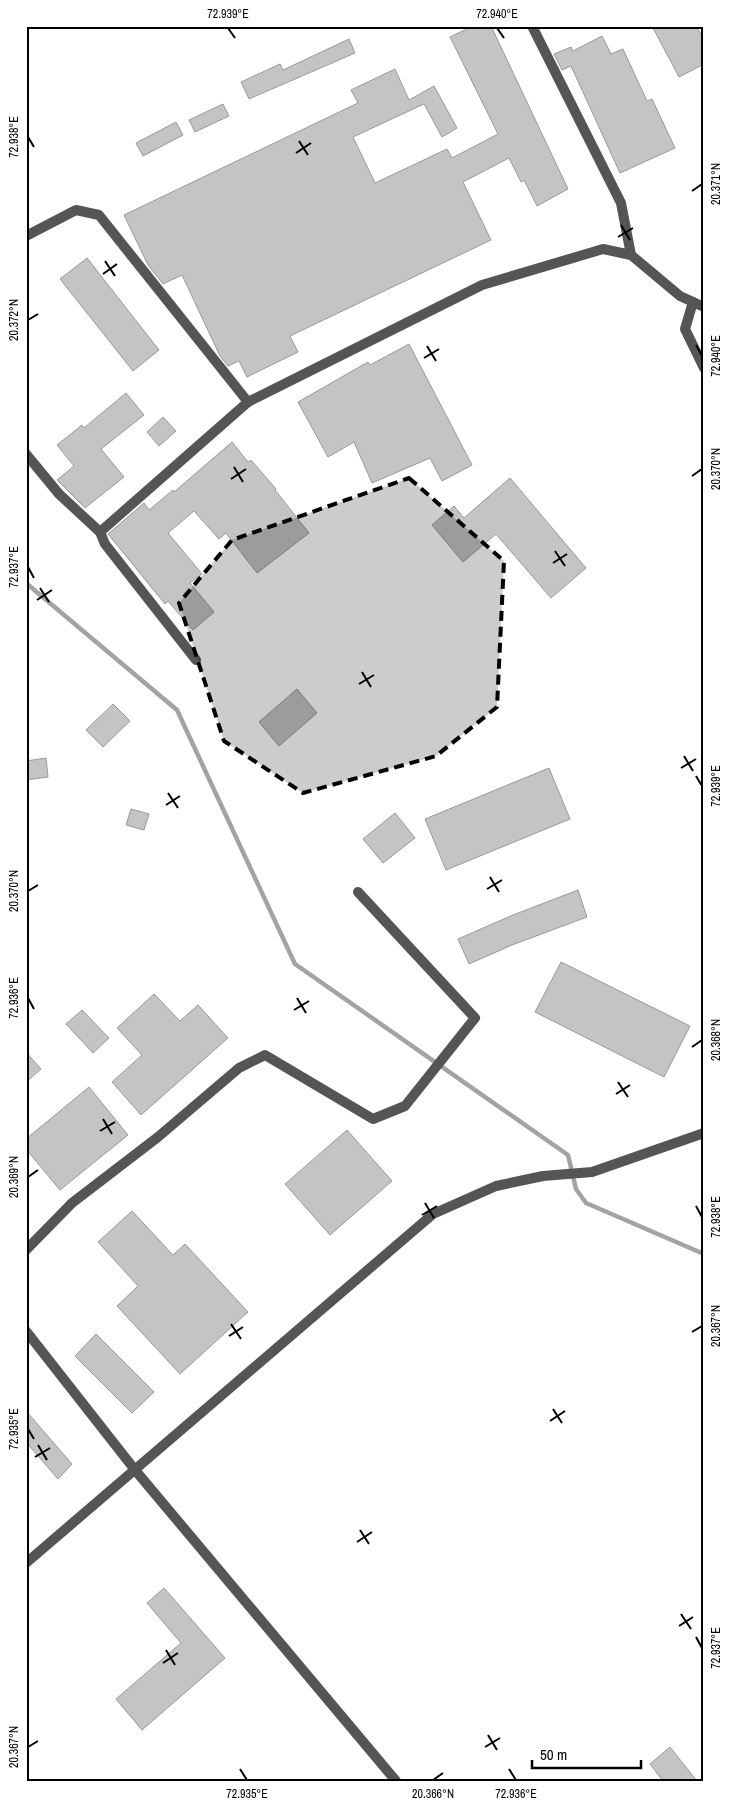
<svg xmlns="http://www.w3.org/2000/svg" width="730" height="1807" font-family="'Archivo Narrow',sans-serif">
  <style>
    .lines { fill: none; stroke-linecap: round; stroke-linejoin: round }
    .stream { stroke: #a3a3a3; stroke-width: 4.5 }
    .building { fill: #c4c4c4; stroke: #999 }
    .minor { stroke: #555; stroke-width: 10 }
    .marked { fill: #000; fill-opacity: 0.2; stroke: #000; stroke-width: 4; stroke-dasharray: 10 6; stroke-linejoin: round }
    .ticks { fill: none; stroke: #000; stroke-width: 2 }
    .neatline { fill: none; stroke: #000; stroke-width: 2 }
    .ticks-label { font-size: 12px; text-anchor: middle; fill: #000 }
  </style>
  <rect width="100%" height="100%" fill="#fff"/>
  <g class="lines">
    <polyline class="stream" points="26,583 177,710 295,964 568,1155 576,1189 586,1203 704,1254"/>
  </g>
  <g class="building">
    <polygon points="473,26 491,26 568,189 537,206 524,180 521,182 509,158 463,182 491,240 290,336 298,352 247,377 239,361 228,366 220,356 182,275 163,284 148,265 124,215 358,103 351,90 395,69 409,100 434,86 457,128 442,137 424,104 353,137 375,183 447,149 452,158 498,134 450,37"/>
    <polygon points="652,26 696,26 704,40 704,64 679,77"/>
    <polygon points="602,36 611,54 623,49 647,101 652,99 675,148 620,173 571,66 562,70 554,54 571,47 573,51"/>
    <polygon points="349,39 355,53 249,99 241,82 280,64 283,70"/>
    <polygon points="223,104 229,116 195,132 189,120"/>
    <polygon points="176,122 183,135 143,156 136,143"/>
    <polygon points="87,258 159,350 133,371 60,279"/>
    <polygon points="409,344 472,465 442,481 430,458 372,483 354,442 328,457 298,402 368,362 370,365"/>
    <polygon points="126,393 144,415 101,449 124,477 85,508 57,480 74,466 57,445 82,425 84,428"/>
    <polygon points="163,417 176,431 159,446 147,432"/>
    <polygon points="232,442 248,462 251,460 276,489 275,490 309,533 257,573 226,533 219,539 194,511 168,533 202,574 190,583 214,612 193,630 168,601 165,604 108,534 144,503 149,510 173,490 174,492"/>
    <polygon points="510,478 586,568 551,598 496,534 463,562 432,525 454,506 464,518"/>
    <polygon points="297,689 317,713 279,746 259,722"/>
    <polygon points="113,704 130,721 103,747 86,730"/>
    <polygon points="46,758 48,777 26,780 26,761"/>
    <polygon points="549,768 570,819 446,870 425,819"/>
    <polygon points="131,809 149,814 144,830 126,825"/>
    <polygon points="395,813 415,838 383,863 363,839"/>
    <polygon points="578,890 587,917 512,945 469,964 458,939 513,915"/>
    <polygon points="561,962 690,1026 664,1077 535,1012"/>
    <polygon points="154,994 180,1021 198,1005 228,1038 141,1115 112,1082 142,1055 117,1028"/>
    <polygon points="82,1010 109,1038 93,1053 66,1024"/>
    <polygon points="26,1052 41,1069 26,1082"/>
    <polygon points="89,1087 128,1135 60,1190 26,1149 26,1139"/>
    <polygon points="347,1130 392,1181 330,1235 285,1184"/>
    <polygon points="132,1211 173,1255 185,1244 248,1312 180,1374 117,1306 138,1286 98,1242"/>
    <polygon points="96,1334 154,1392 132,1413 75,1356"/>
    <polygon points="26,1411 72,1464 58,1479 26,1442"/>
    <polygon points="164,1588 225,1658 142,1730 116,1699 181,1643 147,1603"/>
    <polygon points="670,1747 697,1781 663,1781 650,1764"/>
  </g>
  <g class="lines">
    <g class="minor">
      <polyline points="532,26 621,203 631,255"/>
      <polyline points="26,236 76,210 99,215 248,402"/>
      <polyline points="693,302 685,329 704,368"/>
      <polyline points="26,454 59,494 100,532 105,544 196,660"/>
      <polyline points="100,532 248,402 482,285 603,249 631,255 680,296 704,307"/>
      <polyline points="26,1250 72,1203 158,1137 239,1068 265,1055 373,1119 405,1106 475,1018 358,892"/>
      <polyline points="26,1331 135,1470 396,1781"/>
      <polyline points="26,1563 433,1214 496,1186 543,1176 592,1172 704,1133"/>
    </g>
  </g>
  <path class="marked" d="M 409,478 L 504,561 L 497,707 L 436,756 L 303,793 L 224,741 L 179,603 L 232,540 Z"/>
  <path class="ticks" d="M 228,28 L 235,38M 497,28 L 504,38M 28,137 L 34,147M 299,141 L 308,155M 296,153 L 311,143M 692,191 L 702,184M 621,225 L 630,240M 618,237 L 633,228M 105,261 L 115,276M 103,274 L 117,264M 28,320 L 38,314M 696,345 L 702,356M 427,346 L 436,361M 424,358 L 439,349M 234,467 L 243,482M 692,476 L 702,469M 231,479 L 246,469M 555,551 L 565,566M 553,563 L 567,554M 28,567 L 34,578M 40,588 L 49,602M 37,600 L 52,590M 362,672 L 371,687M 359,684 L 374,675M 684,756 L 693,771M 681,768 L 696,759M 696,776 L 702,786M 168,793 L 178,808M 166,805 L 180,796M 490,877 L 499,892M 487,889 L 502,880M 28,891 L 38,885M 28,998 L 34,1009M 297,998 L 306,1013M 294,1010 L 309,1001M 692,1047 L 702,1040M 618,1082 L 628,1097M 616,1094 L 630,1085M 103,1119 L 112,1134M 100,1131 L 115,1122M 28,1177 L 38,1170M 425,1203 L 434,1218M 696,1206 L 702,1217M 422,1215 L 437,1206M 231,1324 L 241,1339M 692,1332 L 702,1326M 229,1336 L 243,1327M 553,1409 L 562,1423M 550,1421 L 565,1411M 28,1429 L 34,1439M 38,1445 L 47,1460M 35,1457 L 50,1448M 360,1530 L 369,1544M 357,1542 L 372,1532M 681,1614 L 691,1629M 679,1626 L 693,1617M 696,1637 L 702,1648M 166,1650 L 175,1665M 163,1663 L 178,1653M 488,1735 L 497,1750M 28,1747 L 38,1741M 485,1747 L 500,1738M 240,1769 L 247,1780M 509,1769 L 516,1780M 433,1780 L 443,1773"/>
  <rect width="730" height="1807" fill="none" stroke="#ffffff" stroke-width="55"/>
  <path d="M532 1760v8h109v-8" fill="none" stroke="#000000" stroke-width="2.5"/>
  <text x="540" y="1760" font-size="15" fill="#000000" stroke="#ffffff" stroke-width="4" paint-order="stroke">50 m</text>
  <rect x="28" y="28" width="674" height="1752" class="neatline"/>
  <g class="ticks-label">
    <text x="228" y="18">72.939°E</text>
    <text x="497" y="18">72.940°E</text>
    <text transform="translate(14 137) rotate(-90)" y="4">72.938°E</text>
    <text transform="translate(716 184) rotate(-90)" y="4">20.371°N</text>
    <text transform="translate(14 320) rotate(-90)" y="4">20.372°N</text>
    <text transform="translate(716 356) rotate(-90)" y="4">72.940°E</text>
    <text transform="translate(716 469) rotate(-90)" y="4">20.370°N</text>
    <text transform="translate(14 567) rotate(-90)" y="4">72.937°E</text>
    <text transform="translate(716 786) rotate(-90)" y="4">72.939°E</text>
    <text transform="translate(14 891) rotate(-90)" y="4">20.370°N</text>
    <text transform="translate(14 998) rotate(-90)" y="4">72.936°E</text>
    <text transform="translate(716 1040) rotate(-90)" y="4">20.368°N</text>
    <text transform="translate(14 1177) rotate(-90)" y="4">20.369°N</text>
    <text transform="translate(716 1217) rotate(-90)" y="4">72.938°E</text>
    <text transform="translate(716 1326) rotate(-90)" y="4">20.367°N</text>
    <text transform="translate(14 1429) rotate(-90)" y="4">72.935°E</text>
    <text transform="translate(716 1648) rotate(-90)" y="4">72.937°E</text>
    <text transform="translate(14 1747) rotate(-90)" y="4">20.367°N</text>
    <text x="247" y="1798">72.935°E</text>
    <text x="433" y="1798">20.366°N</text>
    <text x="516" y="1798">72.936°E</text>
  </g>
</svg>
